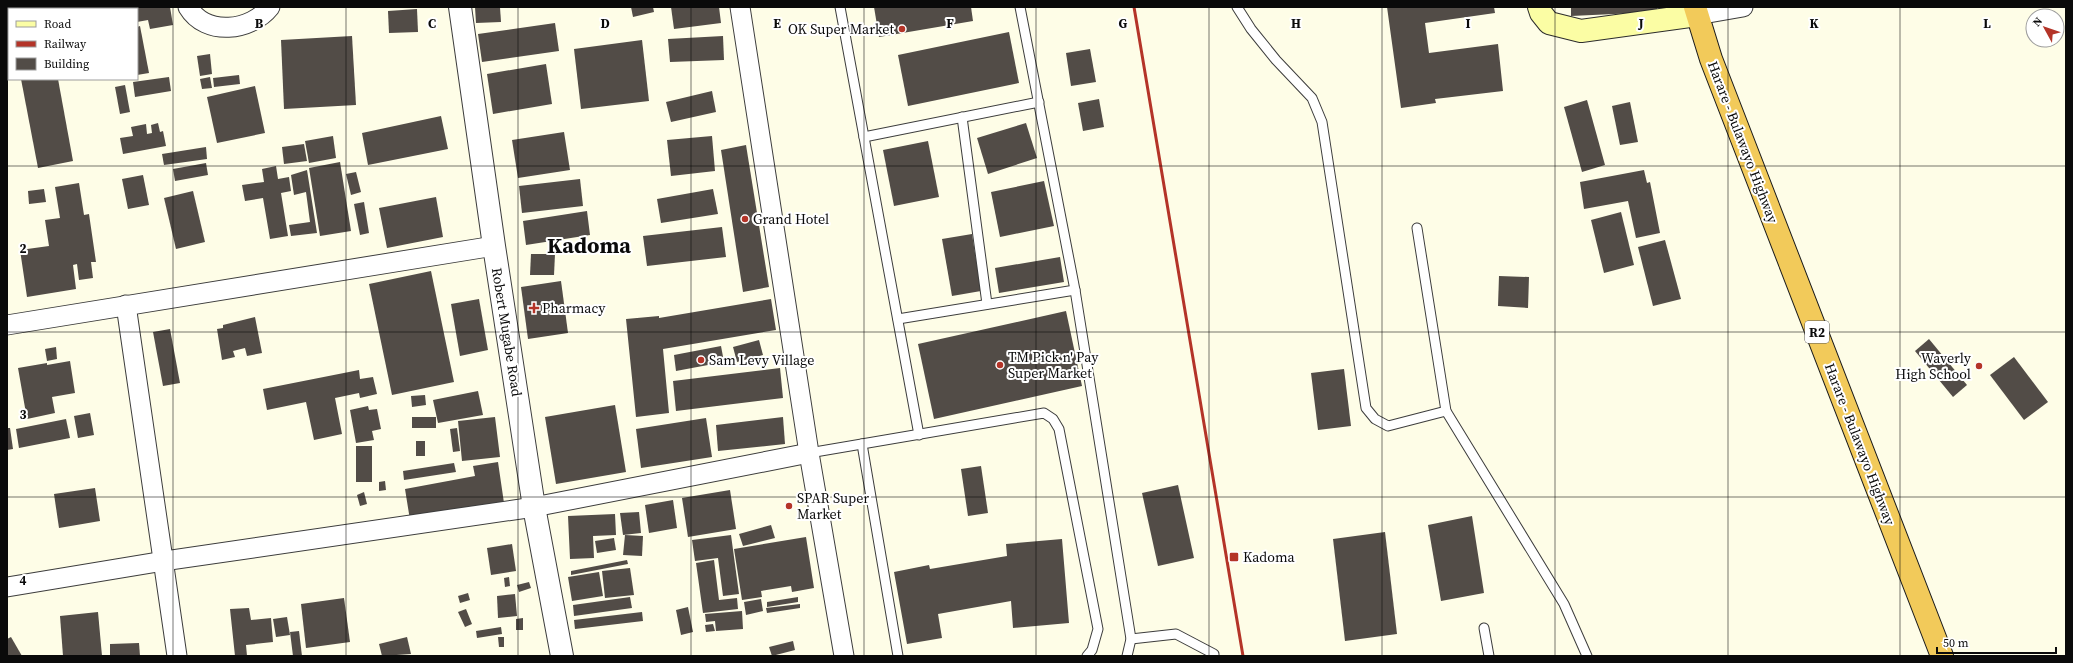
<svg xmlns="http://www.w3.org/2000/svg" width="2073" height="663" font-family="'Source Serif 4',serif">
  <style>
    .building { fill: #524c47 }
    .lines { fill: none; stroke-linecap: round; stroke-linejoin: round }
    .service-casing { stroke: #3d3d3d; stroke-width: 11 }
    .minor-casing { stroke: #3d3d3d; stroke-width: 21 }
    .tertiary-casing { stroke: #3d3d3d; stroke-width: 24 }
    .secondary-casing { stroke: #2c2c2c; stroke-width: 24 }
    .trunk-casing { stroke: #1b1b1b; stroke-width: 24 }
    .service { stroke: #fff; stroke-width: 9 }
    .minor { stroke: #fff; stroke-width: 19 }
    .tertiary { stroke: #fff; stroke-width: 22 }
    .secondary { stroke: #fbfda4; stroke-width: 22 }
    .trunk { stroke: #f2ca5a; stroke-width: 22 }
    .rail { stroke: #b43428; stroke-width: 3 }
    .grid { fill: none; stroke: #0a0a0a; stroke-width: 1; stroke-opacity: 0.55 }
    .poi-dot { fill: #b43428; stroke: #fff; stroke-width: 1.5 }
    .labels { text-anchor: middle; stroke-width: 4; stroke-linejoin: round; paint-order: stroke }
    .shield { fill: #fff; stroke: #545454; stroke-width: 1 }
    .shield-label { font-size: 13px; font-weight: bold; fill: #0a0a0a }
    .poi-label { font-size: 14px; fill: #0a0a0a; stroke: #fff; text-anchor: start }
    .street-label { font-size: 14px; fill: #0a0a0a; stroke: #fff }
    .town-label { font-size: 22px; font-weight: bold; fill: #0a0a0a; stroke: #fff }
    .grid-label { font-size: 13px; text-anchor: middle; font-weight: bold; fill: #0a0a0a; stroke: #fff; stroke-width: 4; stroke-linejoin: round; paint-order: stroke }
  </style>
  <rect width="100%" height="100%" fill="#fefde7"/>
  <g class="building">
    <polygon points="103,7 170,7 173,25 150,29 148,20 137,22 137,9 104,9"/>
    <polygon points="475,7 500,7 501,22 476,23"/>
    <polygon points="631,7 653,7 654,12 633,17"/>
    <polygon points="671,7 719,7 721,23 674,29"/>
    <polygon points="874,7 971,7 973,21 879,37"/>
    <polygon points="1387,7 1494,7 1495,13 1425,23 1429,53 1498,44 1503,91 1435,99 1436,103 1401,108"/>
    <polygon points="1571,7 1657,7 1657,12 1571,16"/>
    <polygon points="417,9 418,32 389,33 388,11"/>
    <polygon points="555,23 559,51 482,62 478,34"/>
    <polygon points="140,26 149,73 137,75 137,27"/>
    <polygon points="1009,32 1019,83 908,106 898,55"/>
    <polygon points="352,36 356,105 284,109 281,40"/>
    <polygon points="723,36 724,60 670,62 668,39"/>
    <polygon points="642,40 649,101 581,109 574,49"/>
    <polygon points="1090,49 1096,82 1071,86 1066,53"/>
    <polygon points="210,54 212,74 200,76 197,56"/>
    <polygon points="546,64 552,104 493,114 487,74"/>
    <polygon points="239,75 240,84 214,87 213,78"/>
    <polygon points="169,77 171,91 135,97 133,82"/>
    <polygon points="210,77 212,88 202,89 200,79"/>
    <polygon points="21,79 58,79 73,161 38,168"/>
    <polygon points="125,85 130,112 120,114 115,87"/>
    <polygon points="255,86 265,133 217,143 207,97"/>
    <polygon points="712,91 716,112 671,122 666,102"/>
    <polygon points="1099,99 1104,127 1083,131 1078,103"/>
    <polygon points="1587,100 1605,165 1582,172 1564,107"/>
    <polygon points="1630,102 1638,142 1620,145 1612,106"/>
    <polygon points="441,116 448,149 368,165 362,133"/>
    <polygon points="158,123 160,132 163,131 166,146 123,154 120,138 133,136 131,127 146,124 147,134 152,133 151,125"/>
    <polygon points="1026,123 1037,158 988,174 977,138"/>
    <polygon points="564,132 570,170 518,178 512,140"/>
    <polygon points="333,136 336,158 309,163 305,141"/>
    <polygon points="712,136 715,171 671,176 667,140"/>
    <polygon points="928,141 939,197 894,206 883,150"/>
    <polygon points="304,144 307,161 284,164 282,147"/>
    <polygon points="746,145 769,287 743,292 721,150"/>
    <polygon points="206,147 207,159 164,165 162,154"/>
    <polygon points="340,162 351,231 320,236 309,168"/>
    <polygon points="206,163 208,175 175,181 173,169"/>
    <polygon points="276,166 278,179 289,177 291,191 281,193 288,236 270,239 263,198 245,201 242,185 264,182 262,169"/>
    <polygon points="307,170 317,233 291,236 289,225 310,222 306,192 294,195 291,175"/>
    <polygon points="1644,170 1647,183 1650,182 1660,233 1636,238 1628,201 1584,209 1580,182"/>
    <polygon points="356,172 361,192 351,195 346,174"/>
    <polygon points="143,175 149,205 128,209 122,179"/>
    <polygon points="580,179 583,206 522,213 519,186"/>
    <polygon points="1044,181 1054,226 1000,237 991,192"/>
    <polygon points="79,183 84,215 89,214 96,262 91,262 93,278 79,280 77,264 73,265 76,289 27,297 20,250 49,246 45,220 60,218 55,187"/>
    <polygon points="44,189 46,202 29,204 28,191"/>
    <polygon points="713,189 718,214 661,223 657,199"/>
    <polygon points="193,191 205,242 176,249 164,198"/>
    <polygon points="436,197 443,237 387,248 379,208"/>
    <polygon points="364,202 369,233 360,235 354,204"/>
    <polygon points="587,211 590,235 526,245 523,221"/>
    <polygon points="1621,212 1634,265 1604,273 1591,220"/>
    <polygon points="722,227 726,257 647,266 643,236"/>
    <polygon points="972,234 981,291 952,296 942,239"/>
    <polygon points="1665,240 1681,299 1653,306 1638,247"/>
    <polygon points="531,254 555,254 554,275 530,275"/>
    <polygon points="1060,257 1064,282 999,293 995,268"/>
    <polygon points="431,271 454,382 392,395 369,284"/>
    <polygon points="1499,276 1529,277 1528,308 1498,306"/>
    <polygon points="561,281 568,333 528,339 521,287"/>
    <polygon points="479,299 488,350 460,356 451,304"/>
    <polygon points="771,299 776,330 663,349 669,413 636,417 626,319 659,316 659,318"/>
    <polygon points="1066,311 1082,386 934,419 918,344"/>
    <polygon points="255,317 262,353 247,356 245,348 233,351 235,357 222,360 217,329 223,328 223,325"/>
    <polygon points="170,329 180,383 163,386 153,332"/>
    <polygon points="1929,339 1967,385 1953,397 1915,351"/>
    <polygon points="759,340 763,355 737,362 733,347"/>
    <polygon points="721,346 724,362 676,371 674,355"/>
    <polygon points="56,347 57,359 47,361 45,349"/>
    <polygon points="2014,357 2048,402 2024,420 1990,375"/>
    <polygon points="70,361 75,393 52,397 55,413 27,419 18,368 47,363 47,365"/>
    <polygon points="780,368 783,398 676,411 673,381"/>
    <polygon points="1344,369 1351,426 1318,430 1311,373"/>
    <polygon points="359,370 360,379 373,377 377,394 360,398 359,393 335,398 342,434 314,440 306,402 267,410 263,389"/>
    <polygon points="478,391 483,415 438,423 433,400"/>
    <polygon points="425,395 426,405 412,407 411,396"/>
    <polygon points="615,405 626,472 556,484 545,417"/>
    <polygon points="368,406 369,410 377,409 381,429 372,431 374,440 356,443 350,410"/>
    <polygon points="90,413 94,435 78,438 74,416"/>
    <rect x="412" y="417" width="24" height="11"/>
    <polygon points="495,417 500,457 462,461 458,421"/>
    <polygon points="783,417 785,444 718,451 716,425"/>
    <polygon points="706,418 712,457 641,468 636,429"/>
    <polygon points="66,419 70,438 19,448 16,429"/>
    <polygon points="7,428 10,428 13,449 7,450"/>
    <polygon points="457,428 460,451 453,452 450,429"/>
    <rect x="416" y="441" width="9" height="15"/>
    <rect x="356" y="446" width="16" height="36"/>
    <polygon points="498,462 504,503 410,520 405,489 475,476 473,466"/>
    <polygon points="454,463 456,472 404,480 403,471"/>
    <polygon points="981,466 988,513 968,516 961,469"/>
    <polygon points="385,481 386,490 379,491 379,482"/>
    <polygon points="1178,485 1194,558 1158,566 1142,493"/>
    <polygon points="95,488 100,521 59,528 54,494"/>
    <polygon points="730,490 736,529 688,537 682,498"/>
    <polygon points="364,492 367,504 360,506 357,495"/>
    <polygon points="673,500 677,528 649,533 645,505"/>
    <polygon points="639,512 641,533 623,535 620,513"/>
    <polygon points="615,514 616,535 593,536 594,558 570,559 568,516"/>
    <polygon points="1472,516 1484,593 1441,601 1428,525"/>
    <polygon points="771,525 775,538 743,546 739,534"/>
    <polygon points="1385,532 1397,634 1345,641 1333,539"/>
    <polygon points="625,535 643,536 642,556 623,555"/>
    <polygon points="731,535 739,594 723,596 718,558 695,561 692,540"/>
    <polygon points="806,537 814,588 792,592 791,586 761,591 762,597 742,600 734,549"/>
    <polygon points="614,538 616,550 597,553 595,541"/>
    <polygon points="1062,539 1069,623 1013,628 1011,601 938,614 942,638 907,644 894,572 929,565 930,569 1007,556 1006,544"/>
    <polygon points="512,544 516,571 491,575 487,548"/>
    <polygon points="627,560 628,564 571,575 571,571"/>
    <polygon points="714,560 719,600 737,598 738,609 703,613 696,563"/>
    <polygon points="630,568 634,595 605,598 602,571"/>
    <polygon points="599,572 603,596 572,601 568,577"/>
    <polygon points="509,577 510,586 505,587 504,578"/>
    <polygon points="529,582 531,588 519,592 517,585"/>
    <polygon points="468,593 470,600 460,603 458,596"/>
    <polygon points="515,594 517,616 498,618 497,596"/>
    <polygon points="630,597 632,608 574,616 573,605"/>
    <polygon points="798,597 798,602 767,607 767,602"/>
    <polygon points="344,598 350,642 306,648 301,604"/>
    <polygon points="761,599 763,611 746,615 744,602"/>
    <polygon points="800,604 800,608 767,613 766,608"/>
    <polygon points="688,607 693,632 681,635 676,610"/>
    <polygon points="249,608 251,620 271,618 273,642 246,645 247,656 235,656 230,609"/>
    <polygon points="466,609 472,624 465,627 458,612"/>
    <polygon points="742,611 743,629 716,631 715,621 706,622 705,614"/>
    <polygon points="98,612 102,656 63,656 60,616"/>
    <polygon points="642,612 643,621 575,629 574,620"/>
    <polygon points="287,617 290,635 276,637 273,619"/>
    <polygon points="523,618 523,630 516,630 516,619"/>
    <polygon points="713,624 715,631 706,632 705,625"/>
    <polygon points="501,627 502,634 477,638 476,631"/>
    <polygon points="299,631 302,656 293,656 290,632"/>
    <polygon points="11,637 22,656 7,656 7,639"/>
    <polygon points="407,637 411,654 382,656 379,644"/>
    <polygon points="498,637 504,637 504,647 499,647"/>
    <polygon points="793,641 795,650 772,656 769,647"/>
    <polygon points="139,643 140,656 110,656 110,644"/>
  </g>
  <g class="lines">
    <defs>
      <g id="service">
        <polyline points="840,7 919,435"/>
        <polyline points="1020,7 1075,290 1131,639 1127,656"/>
        <polyline points="1237,7 1251,29 1276,60 1312,98 1322,122 1366,408 1375,419 1388,426 1446,411"/>
        <polyline points="962,117 987,304"/>
        <polyline points="864,137 1039,102"/>
        <polyline points="1417,228 1446,411 1564,604 1587,656"/>
        <polyline points="898,319 1075,290"/>
        <polyline points="862,444 898,656"/>
        <polyline points="809,453 1044,413 1053,419 1059,429 1098,629 1092,650 1087,656"/>
        <polyline points="1484,628 1489,656"/>
        <polyline points="1131,639 1176,634 1214,654 1214,656"/>
      </g>
      <g id="minor">
        <path d="M 188,7 C 206,37 251,31 270,7"/>
        <polyline points="740,7 809,453 844,656"/>
        <polyline points="1697,15 1743,7"/>
        <polyline points="126,305 177,656"/>
        <polyline points="7,325 494,246"/>
        <polyline points="7,587 164,561 534,507 809,453"/>
      </g>
      <polyline id="tertiary" points="460,7 494,246 534,507 562,656"/>
      <polyline id="secondary" points="1539,7 1541,13 1549,23 1581,31 1697,15"/>
      <polyline id="trunk" points="1695,7 1711,59 1942,656"/>
    </defs>
    <use href="#service" class="service-casing"/>
    <use href="#minor" class="minor-casing"/>
    <use href="#tertiary" class="tertiary-casing"/>
    <use href="#secondary" class="secondary-casing"/>
    <use href="#trunk" class="trunk-casing"/>
    <use href="#service" class="service"/>
    <use href="#minor" class="minor"/>
    <use href="#tertiary" class="tertiary"/>
    <use href="#secondary" class="secondary"/>
    <use href="#trunk" class="trunk"/>
    <polyline class="rail" points="1134,7 1243,656"/>
  </g>
  <path class="grid" d="M 173,7 L 173,656M 346,7 L 346,656M 518,7 L 518,656M 691,7 L 691,656M 864,7 L 864,656M 1036,7 L 1036,656M 1209,7 L 1209,656M 1382,7 L 1382,656M 1555,7 L 1555,656M 1728,7 L 1728,656M 1900,7 L 1900,656M 7,166 L 2066,166M 7,332 L 2066,332M 7,497 L 2066,497"/>
  <g class="poi-dot">
    <circle cx="902" cy="29" r="4"/>
    <circle cx="745" cy="219" r="4"/>
    <path d="M532 302h4v4h4v4h-4v4h-4v-4h-4v-4h4z"/>
    <circle cx="701" cy="360" r="4"/>
    <circle cx="1000" cy="365" r="4"/>
    <circle cx="1979" cy="366" r="4"/>
    <circle cx="789" cy="506" r="4"/>
    <rect x="1229" y="552" width="10" height="10" rx="2"/>
  </g>
  <g class="labels">
    <rect class="shield" x="1805" y="321" width="24" height="22" rx="3"/>
    <g class="shield-label">
      <text x="1817" y="337">R2</text>
    </g>
    <g class="poi-label">
      <text x="894" y="34" text-anchor="end">OK Super Market</text>
      <text x="753" y="224">Grand Hotel</text>
      <text x="542" y="313">Pharmacy</text>
      <text x="1008" y="362">TM Pick n' Pay<tspan x="1008" dy="16">Super Market</tspan></text>
      <text x="1971" y="363" text-anchor="end">Waverly<tspan x="1971" dy="16">High School</tspan></text>
      <text x="709" y="365">Sam Levy Village</text>
      <text x="797" y="503">SPAR Super<tspan x="797" dy="16">Market</tspan></text>
      <text x="1243" y="562">Kadoma</text>
    </g>
    <g class="street-label">
      <text transform="translate(1743 142) rotate(69)" y="5">Harare - Bulawayo Highway</text>
      <text transform="translate(507 332) rotate(81)" y="5">Robert Mugabe Road</text>
      <text transform="translate(1860 444) rotate(69)" y="5">Harare - Bulawayo Highway</text>
    </g>
    <g class="town-label">
      <text x="589" y="253">Kadoma</text>
    </g>
  </g>
  <g class="grid-label">
    <text x="259" y="28">B</text>
    <text x="432" y="28">C</text>
    <text x="605" y="28">D</text>
    <text x="777" y="28">E</text>
    <text x="950" y="28">F</text>
    <text x="1123" y="28">G</text>
    <text x="1296" y="28">H</text>
    <text x="1468" y="28">I</text>
    <text x="1641" y="28">J</text>
    <text x="1814" y="28">K</text>
    <text x="1987" y="28">L</text>
    <text x="23" y="253">2</text>
    <text x="23" y="419">3</text>
    <text x="23" y="585">4</text>
  </g>
  <rect width="2073" height="663" fill="none" stroke="#0a0a0a" stroke-width="16"/>
  <rect x="8" y="8" width="130" height="72" fill="#ffffff" stroke="#9d9d9d"/>
  <rect x="16" y="21" width="20" height="6" fill="#fbfda4" stroke="#9d9d9d"/>
  <text x="44" y="28" font-size="12" fill="#0a0a0a">Road</text>
  <rect x="16" y="41" width="20" height="6" fill="#b43428" stroke="#9d9d9d"/>
  <text x="44" y="48" font-size="12" fill="#0a0a0a">Railway</text>
  <rect x="16" y="58" width="20" height="12" fill="#524c47" stroke="#9d9d9d"/>
  <text x="44" y="68" font-size="12" fill="#0a0a0a">Building</text>
  <g transform="translate(2045 28) rotate(310)"><circle r="19" fill="#ffffff" stroke="#9d9d9d"/>
  <path d="M0-3L7 15L0 10L-7 15Z" fill="#b43428"/>
  <text y="-6" font-size="11" font-weight="bold" text-anchor="middle" fill="#0a0a0a">N</text>
  </g>
  <path d="M1937 647v6h119v-6" fill="none" stroke="#0a0a0a" stroke-width="2"/>
  <text x="1943" y="647" font-size="12" fill="#0a0a0a" stroke="#ffffff" stroke-width="3" paint-order="stroke">50 m</text>
</svg>
